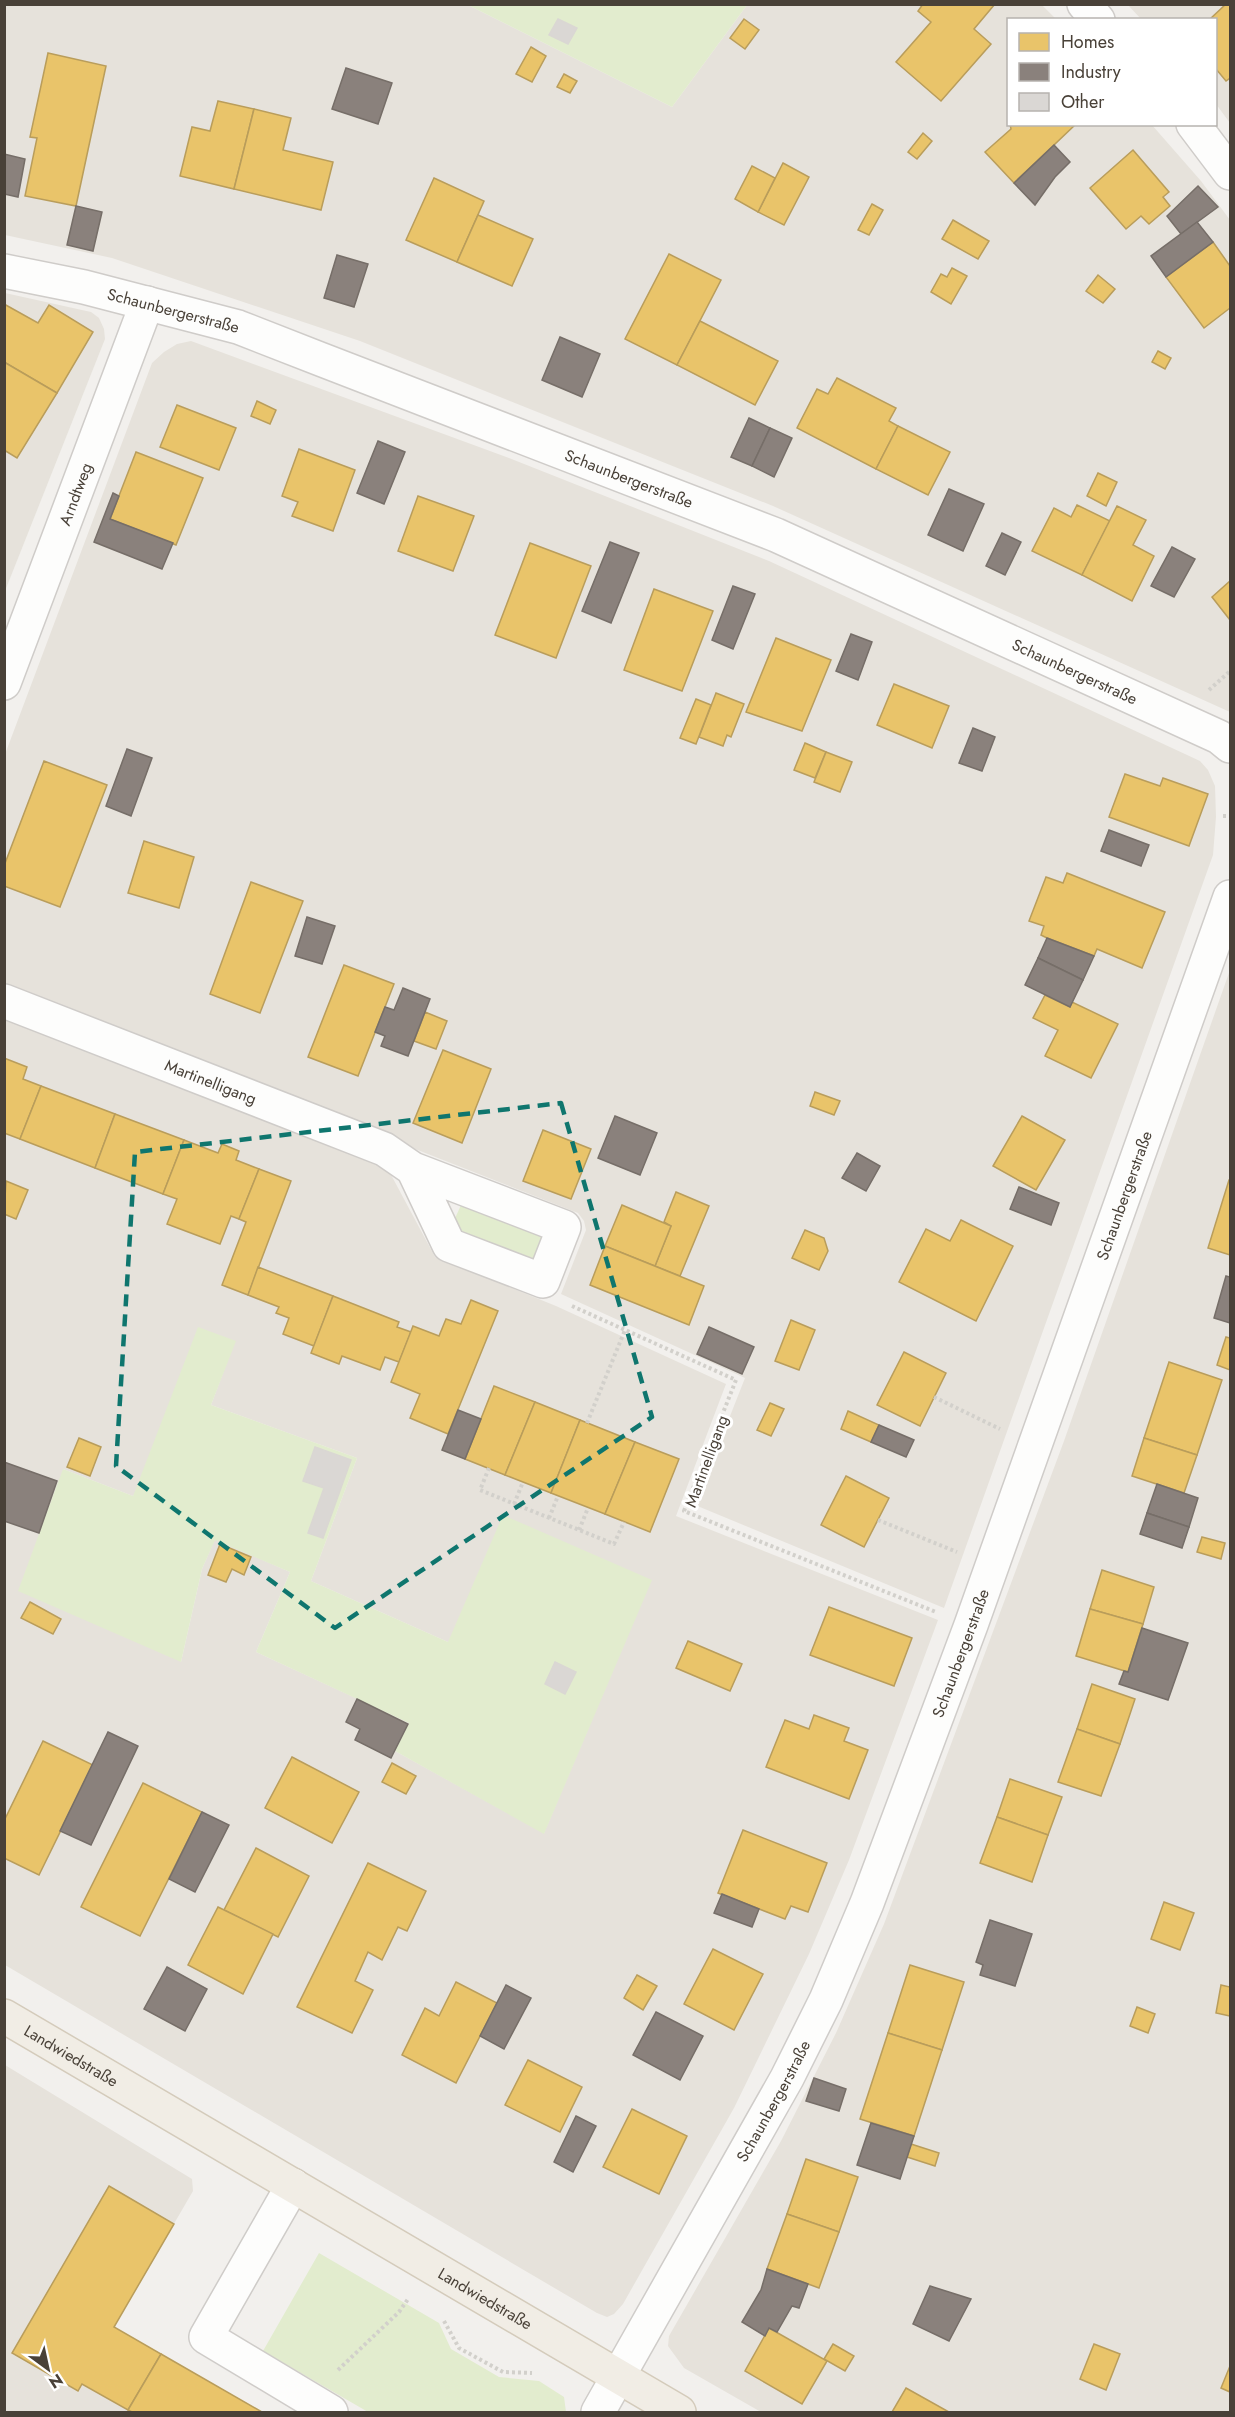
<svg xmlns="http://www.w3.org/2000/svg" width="1235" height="2417" font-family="Jost,sans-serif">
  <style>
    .residential { fill: #e6e2db; fill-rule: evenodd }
    .green { fill: #e2ecce }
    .homes { fill: #e9c46a; stroke: #b99d5b; stroke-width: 1.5 }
    .industry { fill: #8a817c; stroke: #766e68; stroke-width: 1.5 }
    .building { fill: #dad7d4; stroke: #dad7d3; stroke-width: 1.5 }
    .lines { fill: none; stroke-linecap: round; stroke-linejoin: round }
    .minor-casing { stroke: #cfccc9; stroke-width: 36 }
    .major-casing { stroke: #d4cbbb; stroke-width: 36 }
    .path { stroke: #d2d0cb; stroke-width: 4; stroke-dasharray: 3 3; stroke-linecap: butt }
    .minor { stroke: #fdfdfc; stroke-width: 33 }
    .major { stroke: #f1ede5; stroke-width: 33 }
    .marked { fill: none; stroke: #0f766e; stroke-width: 4.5; stroke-dasharray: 12 8; stroke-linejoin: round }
    .labels { text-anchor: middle; stroke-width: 6; stroke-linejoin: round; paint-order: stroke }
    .street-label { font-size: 16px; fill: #494138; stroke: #fff }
  </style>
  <rect width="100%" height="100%" fill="#f2f0ed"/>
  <g class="residential">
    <polygon points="4,5 468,5 672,107 747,5 1042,5 1056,19 1008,20 1008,124 1152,125 1201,181 1230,220 1230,712 773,506 360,341 112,258 5,235"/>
    <polygon points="1128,5 1230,5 1230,123 1216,104 1216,20 1141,19"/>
    <polygon points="5,293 91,312 99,318 104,329 105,339 5,591"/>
    <polygon points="191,341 509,458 769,561 1200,761 1208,770 1215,786 1216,817 1213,855 944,1608 695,1505 745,1378 561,1294 586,1230 584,1221 578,1213 5,988 4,757 152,363 164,352 177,344"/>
    <polygon points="1230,970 1230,2412 761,2412 684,2368 668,2346 669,2336 781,2141 836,2033 884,1924 1064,1441"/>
    <path d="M 5,1011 L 362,1151 L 389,1171 L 435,1257 L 556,1306 L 726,1384 L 676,1516 L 938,1620 L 849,1860 L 809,1954 L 734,2108 L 623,2304 L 614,2314 L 607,2317 L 597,2313 L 5,1965 ZM 235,1341 L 211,1405 L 357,1458 L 311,1581 L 448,1642 L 651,1580 L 544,1833 L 395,1751 L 410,1723 L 256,1652 L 290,1572 L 215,1539 L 202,1569 L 181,1662 L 63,1469 L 133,1496 Z"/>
    <polygon points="5,2065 192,2179 193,2191 114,2327 262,2412 5,2412"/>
  </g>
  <g class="green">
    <polygon points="468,5 747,5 672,107"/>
    <polygon points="461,1205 543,1234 544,1239 532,1260 457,1234 452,1225"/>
    <polygon points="198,1327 236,1341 211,1405 357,1458 311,1581 448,1642 503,1515 652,1580 544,1834 395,1751 409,1723 256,1652 290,1572 215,1540 202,1569 181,1662 18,1591 63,1469 133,1496"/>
    <polygon points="319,2253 439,2323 451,2349 499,2377 539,2381 564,2397 566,2412 368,2412 263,2351"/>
  </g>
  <g class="homes">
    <polygon points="923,4 995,4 974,29 991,44 941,101 896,62 931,22 918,11"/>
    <polygon points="1226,4 1230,4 1230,78 1226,81 1216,69 1216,20 1209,20"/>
    <polygon points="744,19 759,30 745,49 730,38"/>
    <polygon points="531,47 546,56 532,82 516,74"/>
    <polygon points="48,53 106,66 76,206 25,196 37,138 30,137"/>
    <polygon points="564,74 577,81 570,93 557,87"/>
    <polygon points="218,101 254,109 234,189 180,176 192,127 210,131"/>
    <polygon points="254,109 291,118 283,150 333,162 321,210 234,189"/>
    <polygon points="1010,124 1076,124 1014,183 985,152 1011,129"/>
    <polygon points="923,133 932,141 917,159 908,152"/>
    <polygon points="1133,150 1169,192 1163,197 1170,206 1149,224 1141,216 1126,229 1090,188"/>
    <polygon points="783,163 809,177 784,225 758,212"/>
    <polygon points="752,166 775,178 758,212 735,199"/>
    <polygon points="434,178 484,201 457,262 406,240"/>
    <polygon points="872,204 883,210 869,235 858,230"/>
    <polygon points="478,215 533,239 512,286 457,262"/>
    <polygon points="953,220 989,241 978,259 942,239"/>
    <polygon points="1213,242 1230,266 1230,308 1204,328 1166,277"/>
    <polygon points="669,254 721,280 677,365 625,339"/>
    <polygon points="952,268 967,276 951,304 931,292 941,274 947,277"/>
    <polygon points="1098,275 1115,289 1103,303 1086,291"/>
    <polygon points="4,304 38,323 49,305 93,332 57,393 4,362"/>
    <polygon points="700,321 778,361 755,405 677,365"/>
    <polygon points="1158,351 1171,358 1165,369 1152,362"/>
    <polygon points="4,362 57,393 17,458 4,450"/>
    <polygon points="837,378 896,408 889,421 898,426 876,469 797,428 817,389 828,394"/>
    <polygon points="257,401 276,410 270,424 251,416"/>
    <polygon points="177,405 236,428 219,470 160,447"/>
    <polygon points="898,426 950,452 928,495 876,469"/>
    <polygon points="299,449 355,470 333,531 292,516 298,502 282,496"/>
    <polygon points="136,452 203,478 176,545 110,519"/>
    <polygon points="1098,473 1117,482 1106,506 1087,496"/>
    <polygon points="418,496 474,516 453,571 398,551"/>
    <polygon points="1077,505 1110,521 1082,575 1032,551 1054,508 1071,517"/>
    <polygon points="1117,506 1146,520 1133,545 1154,556 1132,601 1082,575"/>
    <polygon points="530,543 591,566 556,658 495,635"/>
    <polygon points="1230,581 1230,620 1212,597"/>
    <polygon points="654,589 713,611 682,691 624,670"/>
    <polygon points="776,638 831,660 802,731 746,712"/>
    <polygon points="894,684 949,706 932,748 877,725"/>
    <polygon points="716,693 744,704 731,737 727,735 723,746 699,737"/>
    <polygon points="696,699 711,705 696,744 680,738"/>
    <polygon points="805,743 826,752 815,778 794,770"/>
    <polygon points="826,752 852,762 840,792 814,782"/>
    <polygon points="44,761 107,785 60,907 4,886 4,866"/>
    <polygon points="1125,774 1160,786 1163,778 1208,794 1189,846 1109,817"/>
    <polygon points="144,841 194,857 179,908 128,893"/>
    <polygon points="1067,873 1165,912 1142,968 1097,949 1094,956 1047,938 1041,935 1044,926 1029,921 1046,877 1063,883"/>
    <polygon points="251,882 303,901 260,1013 210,994"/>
    <polygon points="344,965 394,984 358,1076 308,1057"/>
    <polygon points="1045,995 1070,1007 1072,1002 1118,1024 1091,1078 1045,1056 1058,1030 1033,1018"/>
    <polygon points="425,1012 447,1021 436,1049 414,1041"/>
    <polygon points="443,1050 491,1069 462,1143 413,1123"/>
    <polygon points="4,1058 27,1067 23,1079 41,1086 20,1139 4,1133"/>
    <polygon points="41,1086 115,1114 95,1168 20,1139"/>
    <polygon points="815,1092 840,1101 834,1115 810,1106"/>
    <polygon points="115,1114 184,1140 163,1194 95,1168"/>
    <polygon points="1022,1116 1065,1140 1036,1190 993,1166"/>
    <polygon points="543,1130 591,1149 571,1199 523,1181"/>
    <polygon points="184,1140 218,1153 222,1144 239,1151 236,1160 259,1169 239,1219 231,1216 220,1244 167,1224 177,1199 163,1194"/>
    <polygon points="259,1169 291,1181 248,1295 222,1285 246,1222 239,1219"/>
    <polygon points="1229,1180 1230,1180 1230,1255 1208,1248"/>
    <polygon points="6,1181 28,1190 16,1219 4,1214"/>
    <polygon points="676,1192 709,1206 680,1276 655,1266 671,1226 664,1222"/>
    <polygon points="622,1205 671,1226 655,1266 605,1246"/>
    <polygon points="961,1220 1013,1246 976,1321 899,1282 926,1229 950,1241"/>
    <polygon points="805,1230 824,1238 828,1251 819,1270 792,1258"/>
    <polygon points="605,1246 704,1286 689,1325 590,1285"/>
    <polygon points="258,1267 333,1296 314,1346 283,1334 289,1318 276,1313 279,1307 248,1295"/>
    <polygon points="333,1296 399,1322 397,1327 411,1332 399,1362 385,1357 380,1370 342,1356 339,1364 311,1353"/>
    <polygon points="471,1300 498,1311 448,1434 410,1418 420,1394 391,1382 413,1326 439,1336 446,1319 461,1324"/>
    <polygon points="791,1320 815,1330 799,1370 775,1361"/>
    <polygon points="1226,1337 1230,1338 1230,1370 1217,1365"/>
    <polygon points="904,1352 946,1373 920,1426 877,1405"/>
    <polygon points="1169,1362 1222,1380 1197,1455 1144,1438"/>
    <polygon points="494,1386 535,1402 505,1475 465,1459"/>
    <polygon points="535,1402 580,1420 551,1493 505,1475"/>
    <polygon points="770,1403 784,1409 771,1436 757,1430"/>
    <polygon points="848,1411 879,1425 871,1442 841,1429"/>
    <polygon points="580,1420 635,1442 605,1514 551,1493"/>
    <polygon points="79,1438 101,1447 90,1476 67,1467"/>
    <polygon points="1144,1438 1197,1455 1184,1493 1132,1476"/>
    <polygon points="635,1442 679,1459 650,1532 605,1514"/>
    <polygon points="846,1476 889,1498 864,1547 821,1525"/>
    <polygon points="1202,1537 1225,1543 1221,1559 1197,1552"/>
    <polygon points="220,1544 251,1557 244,1575 232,1569 226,1582 208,1575"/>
    <polygon points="1102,1570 1154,1587 1143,1624 1090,1609"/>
    <polygon points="30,1602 61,1619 53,1634 21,1618"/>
    <polygon points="829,1607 912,1638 894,1686 810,1655"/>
    <polygon points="1090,1609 1143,1624 1128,1672 1076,1656"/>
    <polygon points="688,1641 742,1664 730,1691 676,1668"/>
    <polygon points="1092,1684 1135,1699 1120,1744 1077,1729"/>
    <polygon points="814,1715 849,1728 844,1741 868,1750 849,1799 766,1767 785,1720 809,1729"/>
    <polygon points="1077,1729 1120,1744 1101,1796 1058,1782"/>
    <polygon points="43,1741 93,1765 39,1875 4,1858 4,1821"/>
    <polygon points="292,1757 359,1792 332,1843 265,1808"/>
    <polygon points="392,1763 416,1776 406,1794 382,1782"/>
    <polygon points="1010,1779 1062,1797 1048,1835 997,1817"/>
    <polygon points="143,1783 202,1812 140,1936 81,1907"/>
    <polygon points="997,1817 1048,1835 1032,1882 980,1863"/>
    <polygon points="743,1830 827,1863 808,1912 791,1906 785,1919 718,1893"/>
    <polygon points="256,1848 309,1876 278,1937 224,1910"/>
    <polygon points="368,1863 426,1891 407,1931 398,1927 382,1960 368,1952 355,1981 373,1990 352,2033 297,2007"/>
    <polygon points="1164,1902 1194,1913 1180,1950 1151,1939"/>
    <polygon points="218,1907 273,1934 243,1994 188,1965"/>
    <polygon points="713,1949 763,1974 734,2030 684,2004"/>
    <polygon points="910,1965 964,1982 942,2050 888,2033"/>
    <polygon points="637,1975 657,1986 643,2010 624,1998"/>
    <polygon points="456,1982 497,2003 456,2083 402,2055 425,2008 439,2016"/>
    <polygon points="1221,1985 1230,1987 1230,2016 1216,2013"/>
    <polygon points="1137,2007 1155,2014 1148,2033 1130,2026"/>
    <polygon points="888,2033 942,2050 914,2136 860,2119"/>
    <polygon points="528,2060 582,2087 560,2132 505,2105"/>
    <polygon points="632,2109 687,2136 659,2194 603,2167"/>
    <polygon points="911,2144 939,2153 935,2166 907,2157"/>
    <polygon points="806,2159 858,2177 839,2232 787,2214"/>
    <polygon points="109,2186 174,2224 114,2327 161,2354 128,2410 82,2384 78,2391 12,2353"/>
    <polygon points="787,2214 839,2232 819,2288 767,2269"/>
    <polygon points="769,2328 827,2361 802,2404 745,2371"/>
    <polygon points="833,2344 854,2356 845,2371 824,2359"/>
    <polygon points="1094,2344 1120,2354 1106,2390 1080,2379"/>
    <polygon points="161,2354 262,2412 132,2412 128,2410"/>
    <polygon points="1230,2366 1230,2392 1221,2388"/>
    <polygon points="906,2388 949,2412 892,2412"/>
  </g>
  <g class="industry">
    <polygon points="346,68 392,83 378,124 332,109"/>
    <polygon points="1054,145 1070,162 1055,177 1035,205 1014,183"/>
    <polygon points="4,154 25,159 18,197 4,194"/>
    <polygon points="1198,186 1218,207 1181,234 1167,216"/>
    <polygon points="76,206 102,212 93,251 67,245"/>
    <polygon points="1197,222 1213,242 1166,277 1151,256"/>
    <polygon points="337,255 368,264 354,307 324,298"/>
    <polygon points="560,337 600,354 582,397 542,380"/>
    <polygon points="749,418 770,428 752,466 731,457"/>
    <polygon points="770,428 792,438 774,477 752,466"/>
    <polygon points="378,441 405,452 384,504 357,493"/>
    <polygon points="949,489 984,504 963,551 928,535"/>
    <polygon points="113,493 119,496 110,519 173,543 162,569 94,542"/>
    <polygon points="1002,533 1021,542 1005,575 986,566"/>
    <polygon points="610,542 639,553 611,623 582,611"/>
    <polygon points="1172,547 1195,559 1174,597 1151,586"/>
    <polygon points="733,586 755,594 733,649 712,640"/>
    <polygon points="851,634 872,642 858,680 836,671"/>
    <polygon points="973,728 995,737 982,771 959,763"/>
    <polygon points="127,749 152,758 131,816 106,806"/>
    <polygon points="1109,830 1149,845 1141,866 1101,851"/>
    <polygon points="307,917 335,926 322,964 295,956"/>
    <polygon points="1047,938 1094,956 1083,980 1038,958"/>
    <polygon points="1038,958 1083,980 1070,1007 1025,985"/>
    <polygon points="403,988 430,999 408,1056 381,1046 385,1036 375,1032 385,1007 394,1010"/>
    <polygon points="615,1116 657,1133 640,1175 598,1158"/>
    <polygon points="857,1153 880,1166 866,1191 842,1178"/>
    <polygon points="1019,1187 1059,1203 1051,1225 1010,1209"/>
    <polygon points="1226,1276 1230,1277 1230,1323 1214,1318"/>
    <polygon points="709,1327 754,1347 742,1374 697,1354"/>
    <polygon points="458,1410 481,1419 465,1459 442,1450"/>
    <polygon points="879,1425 914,1440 906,1457 871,1442"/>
    <polygon points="4,1462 57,1481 39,1533 4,1521"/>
    <polygon points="1157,1484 1198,1498 1189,1527 1147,1513"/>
    <polygon points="1147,1513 1189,1527 1182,1548 1140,1534"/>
    <polygon points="1142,1628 1188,1643 1168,1700 1119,1684 1124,1671 1128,1672"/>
    <polygon points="357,1699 408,1724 391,1758 355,1740 360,1729 346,1722"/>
    <polygon points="108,1732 138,1746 91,1845 60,1831"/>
    <polygon points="202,1812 229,1825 195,1892 169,1879"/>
    <polygon points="722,1894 759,1909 752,1927 714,1913"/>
    <polygon points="990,1920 1032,1934 1015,1986 980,1975 983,1965 976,1962"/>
    <polygon points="167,1967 207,1989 185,2031 144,2009"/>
    <polygon points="506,1985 531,1998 504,2049 480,2036"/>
    <polygon points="656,2012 703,2036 680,2080 633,2055"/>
    <polygon points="814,2078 846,2089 839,2111 806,2101"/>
    <polygon points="576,2116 596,2126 573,2172 554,2162"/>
    <polygon points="871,2123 914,2136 900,2179 857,2165"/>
    <polygon points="767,2269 808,2284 799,2308 792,2306 777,2332 769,2328 765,2336 742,2322 761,2290"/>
    <polygon points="930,2286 971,2299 949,2341 913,2324"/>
  </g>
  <g class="building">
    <polygon points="558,19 577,28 568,44 549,35"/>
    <polygon points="315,1447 351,1460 323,1538 308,1533 324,1488 303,1481"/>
    <polygon points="555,1662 576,1672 565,1694 545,1684"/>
  </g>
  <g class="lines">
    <defs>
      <g id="minor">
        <polyline points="1084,4 1098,20"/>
        <polyline points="1193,124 1230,173"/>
        <path id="s1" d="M 4,271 L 84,287 L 238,327 L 320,359 L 776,535 L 1219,737 L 1230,746"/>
        <path id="s2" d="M 4,683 L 147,303"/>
        <path id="s3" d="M 4,1001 L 384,1149 L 413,1169 L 564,1227 L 543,1281 L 449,1245 L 413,1169"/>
        <polyline points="293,2185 206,2337 331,2412"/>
        <path id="s4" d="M 598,2412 L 787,2078 L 826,2000 L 867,1903 L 971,1625 L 1230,897"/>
      </g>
      <g id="major">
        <path id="s5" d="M 4,2016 L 679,2412"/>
      </g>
    </defs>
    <use href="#minor" class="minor-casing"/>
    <use href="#major" class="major-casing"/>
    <g class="path">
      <polyline points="1209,690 1230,671"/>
      <polyline points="1223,816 1230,816"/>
      <polyline points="572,1306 736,1380 684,1511 936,1612"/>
      <polyline points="934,1397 1000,1429"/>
      <polyline points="587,1423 625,1330"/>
      <polyline points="489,1468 480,1490 614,1544 624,1522"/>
      <polyline points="514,1504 523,1482"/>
      <polyline points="549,1518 558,1496"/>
      <polyline points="878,1520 957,1552"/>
      <polyline points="579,1530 588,1508"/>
      <polyline points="444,2321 459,2348 503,2372 532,2373"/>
      <polyline points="338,2370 399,2312 408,2299"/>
    </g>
    <use href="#minor" class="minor"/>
    <use href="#major" class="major"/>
  </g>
  <path class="marked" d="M 561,1103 L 652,1417 L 335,1628 L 116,1466 L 135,1152 Z"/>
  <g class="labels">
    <g class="street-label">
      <text dy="6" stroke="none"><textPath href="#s1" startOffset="174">Schaunbergerstraße</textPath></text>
      <text dy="6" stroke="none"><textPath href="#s1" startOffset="660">Schaunbergerstraße</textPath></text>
      <text dy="6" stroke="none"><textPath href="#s2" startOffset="202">Arndtweg</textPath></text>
      <text dy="6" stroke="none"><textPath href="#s1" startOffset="1146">Schaunbergerstraße</textPath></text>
      <text dy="6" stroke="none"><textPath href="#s3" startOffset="222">Martinelligang</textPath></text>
      <text dy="6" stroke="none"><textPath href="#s4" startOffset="1329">Schaunbergerstraße</textPath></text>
      <text transform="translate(706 1461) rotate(-70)" y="6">Martinelligang</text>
      <text dy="6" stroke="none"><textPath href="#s4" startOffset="843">Schaunbergerstraße</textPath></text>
      <text dy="6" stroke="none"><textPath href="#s5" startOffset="78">Landwiedstraße</textPath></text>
      <text dy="6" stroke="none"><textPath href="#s4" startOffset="357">Schaunbergerstraße</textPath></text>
      <text dy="6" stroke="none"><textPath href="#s5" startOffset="558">Landwiedstraße</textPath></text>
    </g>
  </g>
  <rect width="1235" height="2417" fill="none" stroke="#494138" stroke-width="12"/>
  <rect x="1007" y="18" width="210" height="108" fill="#ffffff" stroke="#b6b3af" stroke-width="1.5"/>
  <rect x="1019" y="33" width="30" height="18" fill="#e9c46a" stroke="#b6b3af" stroke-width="1.5"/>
  <text x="1061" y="48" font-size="18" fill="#494138">Homes</text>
  <rect x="1019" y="63" width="30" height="18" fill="#8a817c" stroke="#b6b3af" stroke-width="1.5"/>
  <text x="1061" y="78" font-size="18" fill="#494138">Industry</text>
  <rect x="1019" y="93" width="30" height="18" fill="#dad7d4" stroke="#b6b3af" stroke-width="1.5"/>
  <text x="1061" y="108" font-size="18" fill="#494138">Other</text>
  <g transform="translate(48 2369) rotate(147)" stroke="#ffffff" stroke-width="4.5" paint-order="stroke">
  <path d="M0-4.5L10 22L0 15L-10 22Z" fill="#494138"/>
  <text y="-9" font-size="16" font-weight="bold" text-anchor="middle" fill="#494138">N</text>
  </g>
</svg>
